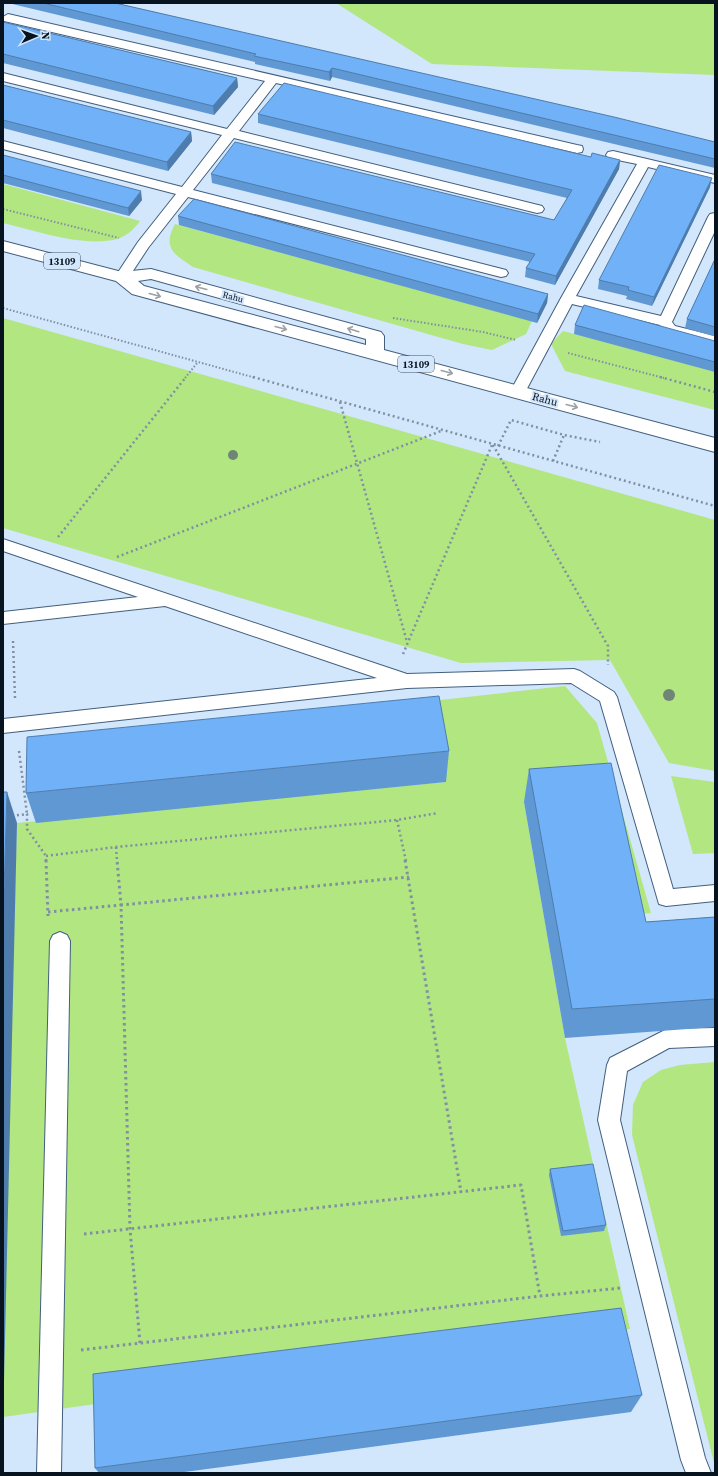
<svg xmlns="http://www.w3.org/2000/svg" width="718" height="1476" font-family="'Source Serif 4',serif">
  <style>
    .green { fill: #b1e680 }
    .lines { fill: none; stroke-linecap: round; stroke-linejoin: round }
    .service-casing { stroke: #425f7e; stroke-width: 2 }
    .trunk-casing { stroke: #425f7e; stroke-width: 2 }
    .path-far2 { stroke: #8090a2; stroke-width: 2; stroke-dasharray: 1.5 2; stroke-linecap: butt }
    .path-far1 { stroke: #8090a2; stroke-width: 2.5; stroke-dasharray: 2 3; stroke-linecap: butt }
    .path { stroke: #8090a2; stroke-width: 3; stroke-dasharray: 2.5 3.5; stroke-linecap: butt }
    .service { fill: #fff; fill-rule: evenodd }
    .trunk { fill: #fff; fill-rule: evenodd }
    .tree { fill: #708576 }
    .wall { fill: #6098d4 }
    .shaded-wall { fill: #4e7cad }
    .building { fill: #70b1f7; stroke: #4e7cad }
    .oneway { stroke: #9ca1a6 }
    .labels { text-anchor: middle; stroke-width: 4; stroke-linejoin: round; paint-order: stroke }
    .far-street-label { font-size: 9px; fill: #081320; stroke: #d2e6fc }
    .shield { fill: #d2e6fc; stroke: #455262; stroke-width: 1 }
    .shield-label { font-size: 10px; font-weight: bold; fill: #081320 }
    .street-label { font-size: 11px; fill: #081320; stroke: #d2e6fc }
  </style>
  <rect width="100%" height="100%" fill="#d2e6fc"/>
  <g class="green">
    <polygon points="336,3 715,3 715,75 432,64"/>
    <path d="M 3,184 L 140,221 C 134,230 124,238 113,240 C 77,246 38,231 3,223 Z"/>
    <path d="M 175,224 L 532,321 L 526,334 L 492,350 L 463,344 L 193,267 C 174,254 162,248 175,224 Z"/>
    <polygon points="3,318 715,520 715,771 669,763 610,660 461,663 3,528"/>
    <polygon points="563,331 715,371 715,410 565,371 551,344"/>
    <polygon points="565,686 597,723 651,913 628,915 524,802 565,1038 630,1329 3,1417 3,1258 17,823 446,782 99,738"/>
    <polygon points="671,776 715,782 715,853 693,854"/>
    <polygon points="715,1062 715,1467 632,1135 633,1105 643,1082 661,1070 680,1065"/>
  </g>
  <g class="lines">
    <defs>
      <g id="service">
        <polygon points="8,14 577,145 582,146 583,149 582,152 577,153 276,83 239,131 542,206 544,209 542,212 537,213 234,138 193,190 506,270 508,273 506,276 501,277 188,197 148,248 127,280 122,281 117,280 115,277 138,242 176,194 3,149 3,141 182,187 222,135 3,81 3,73 227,129 265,81 4,21 3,17"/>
        <polygon points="613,151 715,175 715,183 648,167 576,296 661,316 708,217 710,214 715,213 715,231 672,322 675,326 715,336 715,346 665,333 660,325 572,304 523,396 518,397 513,396 510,392 561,298 637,164 608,158 606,155 608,152"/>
        <polygon points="3,539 407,674 574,669 580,671 614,692 617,697 673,889 715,885 715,901 666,906 659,904 600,701 571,683 407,688 3,733 3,719 377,678 165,606 3,624 3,612 138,597 3,551"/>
        <polygon points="60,932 67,935 70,941 61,1473 37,1473 50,941 53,935"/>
        <polygon points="715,1028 715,1046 669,1048 627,1071 620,1120 705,1458 711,1473 686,1473 681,1460 598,1120 607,1065 610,1058 667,1029"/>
      </g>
      <path id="trunk" d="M 3,241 L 122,272 L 151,269 L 381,332 L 384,336 L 384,350 L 715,438 L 715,452 L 132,294 L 116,281 L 3,251 ZM 151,279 L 366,339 L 366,345 L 144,286 L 138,281 Z"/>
    </defs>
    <use href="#service" class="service-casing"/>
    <use href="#trunk" class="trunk-casing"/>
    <g class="path-far2">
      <polyline points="3,209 119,238"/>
      <polyline points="3,308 256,378"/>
      <polyline points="393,318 483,332 516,340"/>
      <polyline points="568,353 664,378"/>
      <polyline points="185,378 198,362"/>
    </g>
    <g class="path-far1">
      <polyline points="253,377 715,506"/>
      <polyline points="660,377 715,392"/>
      <polyline points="340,402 407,642"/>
      <polyline points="493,445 608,646 608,665"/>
      <polyline points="498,446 511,420 564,435 600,442"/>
      <polyline points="553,461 564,435"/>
      <polyline points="58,537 186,377"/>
      <polyline points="117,557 441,431"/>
      <polyline points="13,641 15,698"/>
      <polyline points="403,654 492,445"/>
      <polyline points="19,751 27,814"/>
      <polyline points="12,816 27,814 27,829 46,856"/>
      <polyline points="397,820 406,861"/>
      <polyline points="116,847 117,861"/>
      <polyline points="46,861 46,856 116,847 397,820 438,813"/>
    </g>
    <g class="path">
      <polyline points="46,860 48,916"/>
      <polyline points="405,860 461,1192"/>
      <polyline points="48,912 121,905 117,860"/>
      <polyline points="84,1234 521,1185 540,1296"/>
      <polyline points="140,1343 130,1229 121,905 409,877"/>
      <polyline points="81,1350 540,1296 621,1288"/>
    </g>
    <use href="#service" class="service"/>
    <use href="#trunk" class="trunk"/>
  </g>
  <g class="tree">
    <circle cx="233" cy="455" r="5"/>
    <circle cx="669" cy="695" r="6"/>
  </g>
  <g class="wall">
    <polygon points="8,3 115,3 715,142 715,168 332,77 330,81 255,64 255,62"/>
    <polygon points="3,22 237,78 238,87 214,115 3,63"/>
    <polygon points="3,85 191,132 192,141 168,171 3,128"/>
    <polygon points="258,114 591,157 620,160 619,169 555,285 525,277 526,268 530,262 212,183 211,174 554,220 567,198 258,123"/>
    <polygon points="3,155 142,200 129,216 3,183"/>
    <polygon points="710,187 652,306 626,299 627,296 598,289 599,280"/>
    <polygon points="178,216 548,294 547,303 537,323 179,225"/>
    <polygon points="715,259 715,331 713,336 685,328 687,319"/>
    <polygon points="575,325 715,341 715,372 574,334"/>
    <polygon points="449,751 446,782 36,823 26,793"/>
    <polygon points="529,769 646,922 715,917 715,1027 565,1038 524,802"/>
    <polygon points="550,1169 606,1225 604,1231 561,1236 549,1175"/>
    <polygon points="642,1395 631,1412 177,1473 99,1473 95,1468"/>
  </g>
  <g class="shaded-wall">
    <polygon points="332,68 332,77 330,81 329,72"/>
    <polygon points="237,78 238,87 214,115 213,106"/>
    <polygon points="191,132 192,141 168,171 167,162"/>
    <polygon points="620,160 619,169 555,285 556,276"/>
    <polygon points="712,178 710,187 652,306 654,297"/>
    <polygon points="141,191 142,200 129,216 128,208"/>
    <polygon points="548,294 547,303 537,323 538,314"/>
    <polygon points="7,792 17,823 4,1382 3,1380 3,924"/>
  </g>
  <g class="building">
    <polygon points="43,3 115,3 614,117 715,142 715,159 332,68 329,72 254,56 256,54"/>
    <polygon points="3,22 237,78 213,106 3,54"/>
    <polygon points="284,83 591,157 592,153 620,160 556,276 526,268 535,254 211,174 235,142 554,220 572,190 258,114"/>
    <polygon points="3,85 191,132 167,162 3,120"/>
    <polygon points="3,155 141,191 128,208 3,175"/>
    <polygon points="659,165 712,178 654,297 628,290 629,287 599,280"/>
    <polygon points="194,199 548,294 538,314 178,216"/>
    <polygon points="715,259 715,327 687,319"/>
    <polygon points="584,305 715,341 715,362 575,325"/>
    <polygon points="439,696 449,751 26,793 27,737"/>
    <polygon points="611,763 646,922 715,917 715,999 572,1009 529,769"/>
    <polygon points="3,792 7,792 3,924"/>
    <polygon points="593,1164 606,1225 563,1231 550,1169"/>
    <polygon points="621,1308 642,1395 95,1468 93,1374"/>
  </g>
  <defs><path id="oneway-shaft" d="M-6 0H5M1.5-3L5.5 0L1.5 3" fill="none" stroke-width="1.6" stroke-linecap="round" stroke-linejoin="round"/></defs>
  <g class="oneway">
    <use href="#oneway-shaft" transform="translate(201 288) rotate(-165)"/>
    <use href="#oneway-shaft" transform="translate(155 295) rotate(15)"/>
    <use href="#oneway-shaft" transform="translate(281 328) rotate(15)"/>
    <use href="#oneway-shaft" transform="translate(353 330) rotate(-163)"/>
    <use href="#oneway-shaft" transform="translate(447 372) rotate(15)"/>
    <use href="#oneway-shaft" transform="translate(572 406) rotate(15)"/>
  </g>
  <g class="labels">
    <g class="far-street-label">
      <text transform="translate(233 297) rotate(15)" y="3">Rahu</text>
    </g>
    <g class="shield">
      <rect x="44" y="253" width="36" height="16" rx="3"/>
      <rect x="398" y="356" width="36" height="16" rx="3"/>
    </g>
    <g class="shield-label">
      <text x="62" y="265">13109</text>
      <text x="416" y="368">13109</text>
    </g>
    <g class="street-label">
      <text transform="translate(545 399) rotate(15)" y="4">Rahu</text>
    </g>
  </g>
  <rect width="718" height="1476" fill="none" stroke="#081320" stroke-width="8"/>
  <g transform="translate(36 36) rotate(88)" stroke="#d2e6fc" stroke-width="3" paint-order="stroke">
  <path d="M0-3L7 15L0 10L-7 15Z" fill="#081320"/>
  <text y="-6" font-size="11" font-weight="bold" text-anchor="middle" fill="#081320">N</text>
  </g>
</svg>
